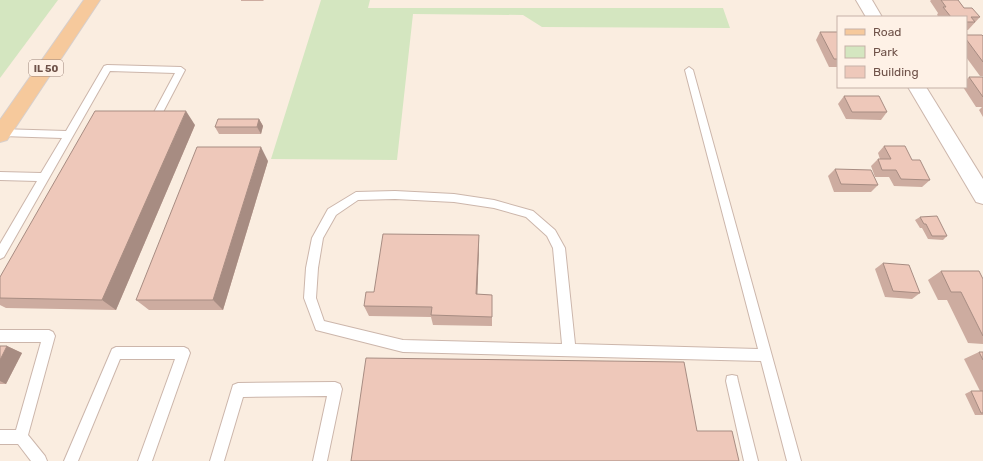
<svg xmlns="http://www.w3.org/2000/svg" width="983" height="461" font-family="Rubik,sans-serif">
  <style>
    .green { fill: #d4e6c0 }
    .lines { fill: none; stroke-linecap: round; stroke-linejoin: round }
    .service-casing { stroke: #ccb6ab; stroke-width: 2 }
    .minor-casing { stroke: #ccb6ab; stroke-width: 2 }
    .primary-casing { stroke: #d7cfcc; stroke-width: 2 }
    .service { fill: #fff; fill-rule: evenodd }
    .minor { fill: #fff; fill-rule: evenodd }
    .primary { fill: #f6c99c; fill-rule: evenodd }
    .wall { fill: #cdaca0 }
    .shaded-wall { fill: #a78c82 }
    .building { fill: #eec8ba; stroke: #a78c82 }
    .labels { text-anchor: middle; stroke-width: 4; stroke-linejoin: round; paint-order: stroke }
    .shield { fill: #fef1e6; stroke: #9a8278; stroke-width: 1 }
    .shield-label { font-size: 10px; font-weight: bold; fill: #6f5249 }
  </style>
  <rect width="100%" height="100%" fill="#faede0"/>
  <g class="green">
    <polygon points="0,0 58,0 0,78"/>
    <polygon points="321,0 370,0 368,8 723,8 730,28 542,27 523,15 413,14 397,160 271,159"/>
  </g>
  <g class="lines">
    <defs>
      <g id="service">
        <polygon points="107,65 181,67 185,70 161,116 158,117 153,114 175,73 110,71 4,257 0,259 0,244 37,181 0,180 0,172 41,173 62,138 2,136 0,135 0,129 66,131 104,66"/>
        <path d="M 689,67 L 693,70 L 801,461 L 787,461 L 761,361 L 403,352 L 316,330 L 304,298 L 306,268 L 312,238 L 328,209 L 356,192 L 395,191 L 454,194 L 494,200 L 533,211 L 555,230 L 565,248 L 575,344 L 758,349 L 685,70 ZM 395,199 L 454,202 L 494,208 L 526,217 L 547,236 L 553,248 L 562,344 L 403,340 L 324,321 L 316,298 L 318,268 L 323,238 L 336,215 L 358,200 Z"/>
        <polygon points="0,330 49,330 53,332 55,336 28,435 45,456 47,461 31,461 18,444 0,444 0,430 16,430 41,342 0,342"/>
        <polygon points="116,347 184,347 188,349 190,353 152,461 138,461 175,359 120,359 78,461 64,461 112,349"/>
        <polygon points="732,375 737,376 738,381 758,461 744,461 726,381 727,376"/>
        <polygon points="335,382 340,384 342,389 327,461 313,461 327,396 243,397 224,461 210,461 233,385 238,383"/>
      </g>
      <g id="minor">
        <polygon points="856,0 872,0 882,17 866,17"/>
        <polygon points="908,87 926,87 983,179 983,204 976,202"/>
      </g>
      <polygon id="primary" points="84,0 100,0 7,140 0,142 0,120"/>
    </defs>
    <use href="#service" class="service-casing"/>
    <use href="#minor" class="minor-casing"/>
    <use href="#primary" class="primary-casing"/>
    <use href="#service" class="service"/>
    <use href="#minor" class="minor"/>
    <use href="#primary" class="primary"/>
  </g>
  <g class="wall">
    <polygon points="241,0 264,0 263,1 241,1"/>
    <polygon points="931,0 958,0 964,8 980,17 968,30 966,30 966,17 939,17 937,15 938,13 930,1"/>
    <polygon points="820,32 838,32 838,67 829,67 816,40"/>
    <polygon points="966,35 983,36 983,76 980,76 966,57"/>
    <polygon points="969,77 983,77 983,117 979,110 982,107 976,107 963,87 966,87 966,80"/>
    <polygon points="844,96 887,112 881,120 846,119 838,104"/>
    <polygon points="259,119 263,126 261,134 219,134 215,127"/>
    <polygon points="195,125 116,310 6,308 0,305 0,277"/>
    <polygon points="884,146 912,160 930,180 922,187 894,186 889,177 875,177 871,166 878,159 880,159 878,153"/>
    <polygon points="268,161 223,310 149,310 136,300"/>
    <polygon points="835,169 878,185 871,192 834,192 828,176"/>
    <polygon points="920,217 947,236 943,240 928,239 922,228 920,228 915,220"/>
    <polygon points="479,235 479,247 477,294 492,295 492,326 433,325 431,317 369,316 364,306 374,292"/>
    <polygon points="883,263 920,293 912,299 885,297 875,269"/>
    <polygon points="941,271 983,279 983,344 968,343 947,300 938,300 928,280"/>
    <polygon points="0,346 7,346 22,353 6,384 0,384"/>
    <polygon points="979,352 983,352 983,415 975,415 965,394 971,391 980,391 964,359"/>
  </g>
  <g class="shaded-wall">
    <polygon points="186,111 195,125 116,310 102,300"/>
    <polygon points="259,119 263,126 261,134 257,127"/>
    <polygon points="261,147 268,161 223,310 213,300"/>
    <polygon points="479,235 479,247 477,305 476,294"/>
    <polygon points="7,346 22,353 6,384 0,381 0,360"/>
  </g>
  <g class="building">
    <polygon points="941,0 958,0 964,8 972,8 980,17 971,17 975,22 966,22 966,17 951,17 943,7 946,7"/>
    <polygon points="820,32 838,32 838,59 834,59"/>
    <polygon points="966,35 982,35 983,36 983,62 966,39"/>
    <polygon points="969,77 983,77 983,97"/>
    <polygon points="844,96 879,96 887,112 852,112"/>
    <polygon points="95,111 186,111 102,300 0,298 0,277"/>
    <polygon points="218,119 259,119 257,127 215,127"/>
    <polygon points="884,146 905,146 912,160 920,160 930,180 901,179 896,170 882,170 878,159 891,159"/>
    <polygon points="197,147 261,147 213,300 136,300"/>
    <polygon points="835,169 871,170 878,185 841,184"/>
    <polygon points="937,216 947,236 932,236 926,224 924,224 920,217"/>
    <polygon points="383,234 479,235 476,294 492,295 492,317 431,315 432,307 364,306 366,292 374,292"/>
    <polygon points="883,263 909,265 920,293 893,291"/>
    <polygon points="941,271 979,271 983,279 983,336 961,292 951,292"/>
    <polygon points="0,346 7,346 0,360"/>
    <polygon points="979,352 983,352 983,360"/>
    <polygon points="366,358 684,362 697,431 732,431 739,461 351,461"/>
    <polygon points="971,391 983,391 983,413 981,413"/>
  </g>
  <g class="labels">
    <rect class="shield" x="29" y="60" width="34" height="16" rx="3"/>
    <g class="shield-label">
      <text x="46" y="72">IL 50</text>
    </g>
  </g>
  <rect x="837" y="16" width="130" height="72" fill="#fef1e6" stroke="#c5b1a7"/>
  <rect x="845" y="29" width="20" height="6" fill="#f6c99c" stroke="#c5b1a7"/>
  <text x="873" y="36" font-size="12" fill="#6f5249">Road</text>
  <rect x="845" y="46" width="20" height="12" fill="#d4e6c0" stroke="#c5b1a7"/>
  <text x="873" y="56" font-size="12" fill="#6f5249">Park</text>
  <rect x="845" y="66" width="20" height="12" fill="#eec8ba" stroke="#c5b1a7"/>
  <text x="873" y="76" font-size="12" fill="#6f5249">Building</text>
</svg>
